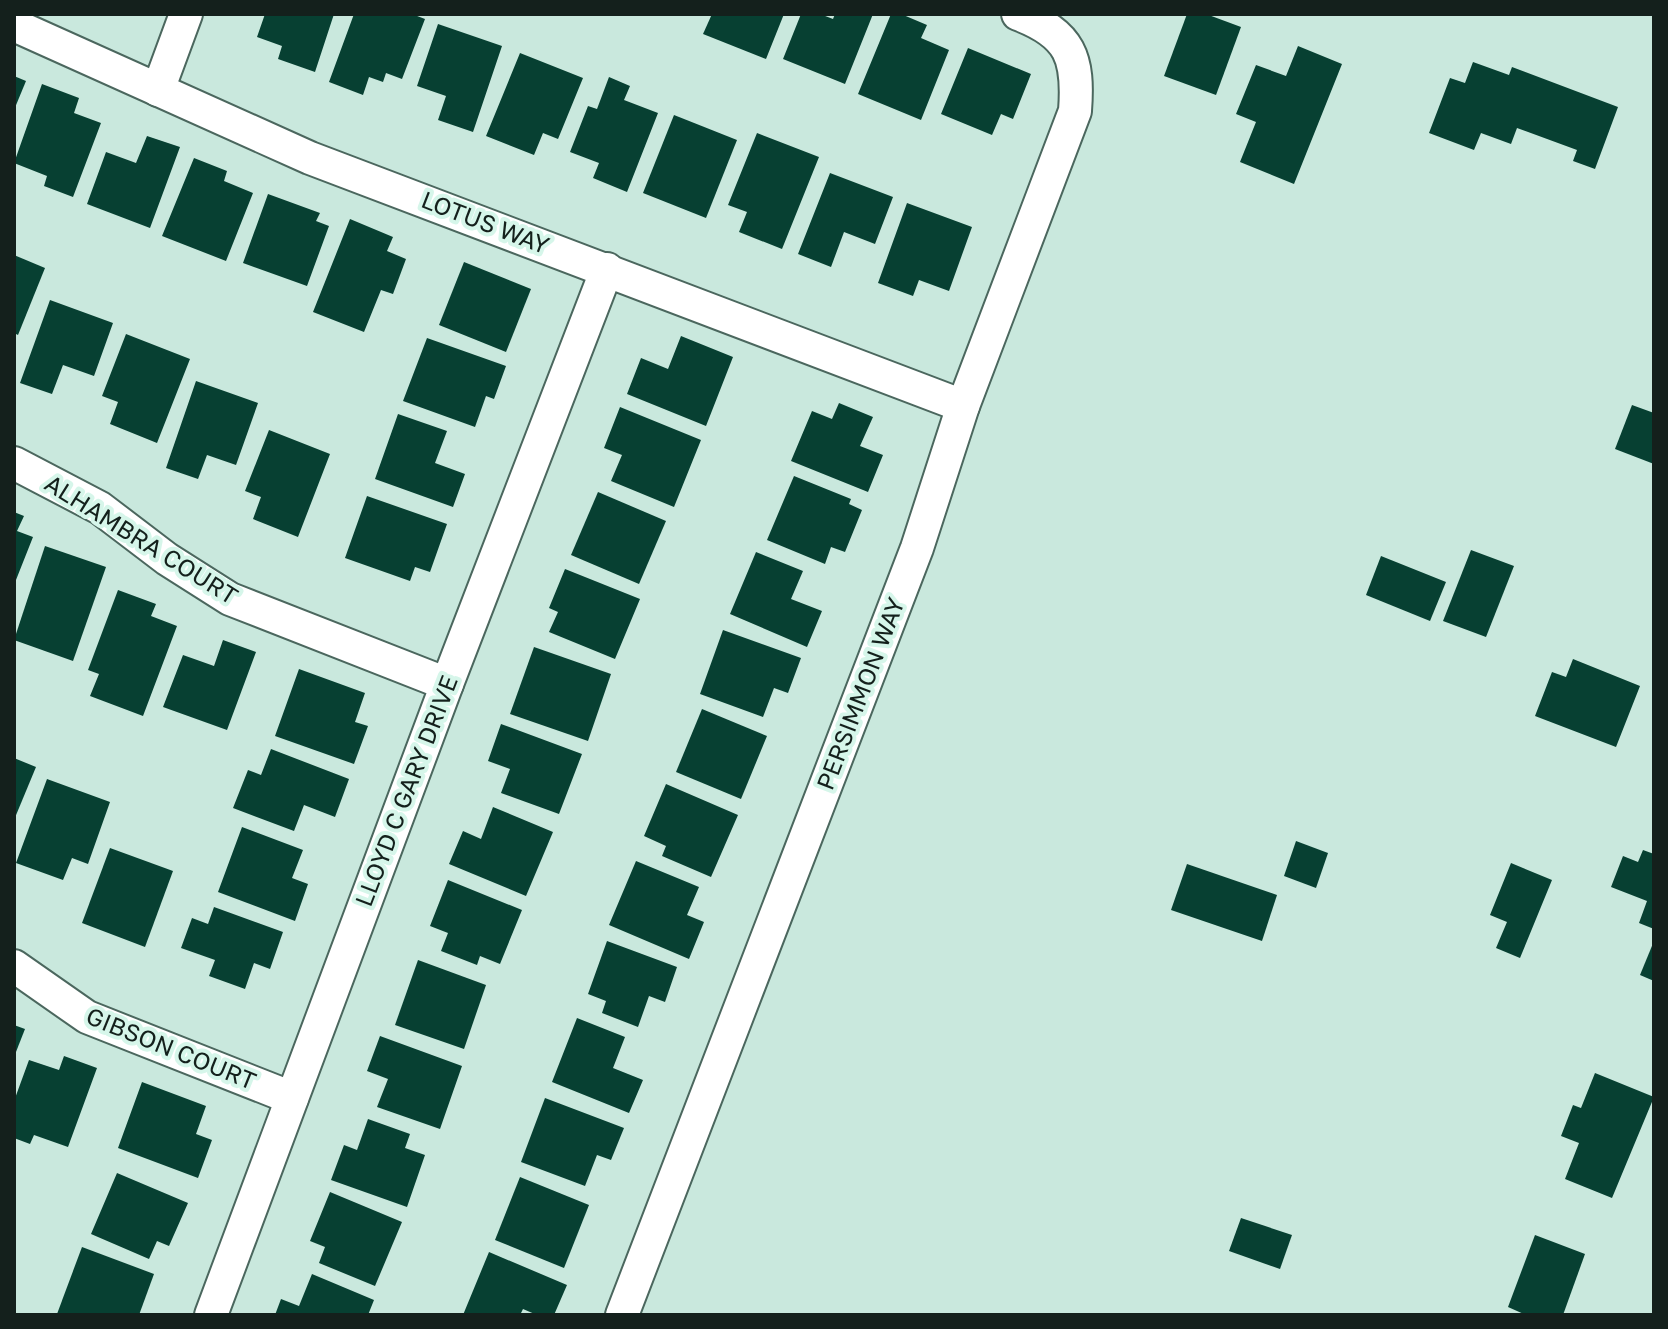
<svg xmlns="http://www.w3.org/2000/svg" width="1668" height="1329" font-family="'Golos Text',sans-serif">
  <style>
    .building { fill: #074032 }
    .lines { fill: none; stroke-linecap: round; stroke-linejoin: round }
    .street-casing { stroke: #4b675e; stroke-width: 36 }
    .street { stroke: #fff; stroke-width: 32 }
    .labels { text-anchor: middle; stroke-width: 8; stroke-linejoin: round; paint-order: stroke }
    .street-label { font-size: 24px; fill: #14201c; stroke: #d6f6ea }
  </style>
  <rect width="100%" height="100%" fill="#c9e8dd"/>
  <g class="building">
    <polygon points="265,14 334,14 315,72 278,59 282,46 257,37"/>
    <polygon points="354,14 412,14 425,19 402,79 386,73 383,82 369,77 363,95 329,82"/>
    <polygon points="712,14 784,14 766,59 703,34"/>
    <polygon points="801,14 820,14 833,19 835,14 873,14 845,84 783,59"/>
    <polygon points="891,14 901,14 927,25 921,38 949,50 921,120 858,94"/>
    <polygon points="1187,14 1206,14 1241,27 1216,95 1164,76"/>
    <polygon points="438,24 502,46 473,132 438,120 446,96 417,86"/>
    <polygon points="1298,46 1342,64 1294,184 1240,162 1256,122 1236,114 1256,65 1286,76"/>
    <polygon points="968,48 1031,74 1013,119 1001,114 992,135 941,114"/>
    <polygon points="520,53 583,78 558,139 543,133 534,155 486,136"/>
    <polygon points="1473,62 1509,75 1512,67 1618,107 1595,169 1573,161 1577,150 1517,128 1511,144 1481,133 1474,150 1429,133 1450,78 1465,83"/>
    <polygon points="14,76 26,81 14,110"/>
    <polygon points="609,77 630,86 624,100 658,113 627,192 593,178 599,163 570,152 588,106 597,109"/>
    <polygon points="42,84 79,98 74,113 101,123 73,197 44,186 47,176 14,163"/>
    <polygon points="674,115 737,140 706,218 643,193"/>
    <polygon points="757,133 819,157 782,249 739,232 747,212 728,205"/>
    <polygon points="147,136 180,147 150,228 87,204 106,152 136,163"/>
    <polygon points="194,158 227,171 224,181 253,193 226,261 162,236"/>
    <polygon points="830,173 893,197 875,244 844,232 831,267 798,254"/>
    <polygon points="268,194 320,213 316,221 329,226 307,286 243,263"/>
    <polygon points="907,203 972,227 949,291 919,280 913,296 878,283"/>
    <polygon points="350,219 393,237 387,251 406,259 393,294 381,290 364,332 313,312"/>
    <polygon points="14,255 45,268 18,335 14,333"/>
    <polygon points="464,262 531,289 506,352 439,325"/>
    <polygon points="50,300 113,323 94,376 63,365 52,394 20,383"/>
    <polygon points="126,334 190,359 157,443 110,424 118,402 102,396"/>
    <polygon points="681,336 733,357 706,426 627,394 641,358 668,369"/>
    <polygon points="427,338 506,366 494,399 486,396 475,427 403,401"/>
    <polygon points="196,381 258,403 236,465 207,455 198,479 166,468"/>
    <polygon points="839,403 873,417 860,446 883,455 868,492 791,461 812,411 832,419"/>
    <polygon points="1632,405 1654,413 1654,464 1615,449"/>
    <polygon points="620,407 701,440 674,507 611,481 622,455 604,448"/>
    <polygon points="398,414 447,431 435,463 465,474 453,507 375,479"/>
    <polygon points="269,430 330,454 298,537 253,519 261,497 245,491"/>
    <polygon points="794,476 851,499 849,504 862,510 845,552 831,547 825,564 767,540"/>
    <polygon points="598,492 666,521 639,584 571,555"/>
    <polygon points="367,496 447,524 430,572 415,567 410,581 345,558"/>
    <polygon points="14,512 24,516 17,531 33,537 14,585"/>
    <polygon points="45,546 106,567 73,661 14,640"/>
    <polygon points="1471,550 1514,566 1486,637 1443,621"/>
    <polygon points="756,552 803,571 791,599 822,611 807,647 730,614"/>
    <polygon points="1381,556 1446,582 1430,621 1366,595"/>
    <polygon points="565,569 640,599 615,659 549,632 558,612 549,608"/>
    <polygon points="118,590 156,604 151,616 177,626 143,716 90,696 99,674 88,670"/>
    <polygon points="723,630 801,658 788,693 774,688 763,717 700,694"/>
    <polygon points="223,640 256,652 227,730 163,707 183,655 214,666"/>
    <polygon points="534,647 611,674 588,741 510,714"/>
    <polygon points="1573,659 1640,686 1616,747 1535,716 1552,672 1566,677"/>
    <polygon points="299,669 365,693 355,722 368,726 354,764 275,736"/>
    <polygon points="702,709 767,736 741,799 676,772"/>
    <polygon points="501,724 582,754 559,814 501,793 510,769 488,761"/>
    <polygon points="271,749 349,779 335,817 304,805 294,831 233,808 248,770 261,775"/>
    <polygon points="14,758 36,767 14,820"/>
    <polygon points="47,779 110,802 88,864 72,858 63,880 16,863"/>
    <polygon points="666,784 738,815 711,877 662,856 666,846 644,836"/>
    <polygon points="493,807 553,832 526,896 449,864 463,831 481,839"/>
    <polygon points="242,827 303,850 292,878 308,884 295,921 218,892"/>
    <polygon points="1296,841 1328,853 1316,888 1284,876"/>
    <polygon points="110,848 173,871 145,947 82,923"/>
    <polygon points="1643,850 1654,854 1654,929 1639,923 1647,901 1611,887 1623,856 1638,862"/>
    <polygon points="636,861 699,887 687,915 704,922 689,959 609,925"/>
    <polygon points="1511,863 1552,880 1520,958 1496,948 1507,922 1490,915"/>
    <polygon points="1187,864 1277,895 1262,941 1171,910"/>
    <polygon points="448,880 522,910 500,964 480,956 477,965 441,951 448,933 430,926"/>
    <polygon points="214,907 283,932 270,969 254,963 245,989 209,976 215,960 181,948 192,918 208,924"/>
    <polygon points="607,941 677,967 665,1002 649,996 638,1027 602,1013 606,1001 588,994"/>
    <polygon points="1654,941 1654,981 1640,975"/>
    <polygon points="418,960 486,985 464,1049 395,1025"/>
    <polygon points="577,1018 625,1037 613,1068 643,1080 629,1113 552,1082"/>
    <polygon points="14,1025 25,1029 14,1057"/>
    <polygon points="380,1036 462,1066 440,1129 377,1107 388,1079 367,1071"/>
    <polygon points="64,1056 97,1068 68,1147 34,1135 30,1144 14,1138 14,1101 29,1060 59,1070"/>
    <polygon points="1595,1073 1654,1097 1612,1198 1565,1179 1579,1143 1561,1136 1573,1105 1581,1108"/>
    <polygon points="142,1082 206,1106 196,1134 212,1140 198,1178 118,1148"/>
    <polygon points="545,1098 624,1128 611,1160 597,1155 585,1186 521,1162"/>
    <polygon points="368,1119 410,1134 405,1148 425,1155 407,1207 331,1180 344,1145 357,1150"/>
    <polygon points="117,1173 188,1203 169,1246 157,1241 149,1259 91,1234"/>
    <polygon points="520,1177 589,1205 564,1268 495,1240"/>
    <polygon points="330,1192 402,1222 375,1286 319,1263 325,1247 310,1241"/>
    <polygon points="1241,1218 1292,1235 1280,1269 1229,1251"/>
    <polygon points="1535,1235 1585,1254 1563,1315 1526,1315 1508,1307"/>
    <polygon points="82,1247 154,1274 139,1315 57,1314"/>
    <polygon points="489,1252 567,1285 554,1315 537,1315 523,1309 520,1315 463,1315"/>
    <polygon points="312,1274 374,1300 368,1315 275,1315 281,1299 299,1306"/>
  </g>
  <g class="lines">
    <defs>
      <g id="street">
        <polyline points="14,25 310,158 963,406"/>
        <polyline points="158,90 186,14"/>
        <polyline points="14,463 100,508 167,559 230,599 447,684"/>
        <polyline points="14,966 87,1017 292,1098"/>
        <polyline points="211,1315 447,684 607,269"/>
        <path d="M 622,1315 L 917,548 L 963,406 L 1075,111 C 1079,58 1071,34 1018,14"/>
      </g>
    </defs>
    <use href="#street" class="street-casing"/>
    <use href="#street" class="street"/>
  </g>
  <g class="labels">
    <g class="street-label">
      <text transform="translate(485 223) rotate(21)" y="8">LOTUS WAY</text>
      <text transform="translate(141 540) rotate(32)" y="8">ALHAMBRA COURT</text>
      <text transform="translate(861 694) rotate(-69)" y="8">PERSIMMON WAY</text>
      <text transform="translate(407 791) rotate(-69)" y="8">LLOYD C GARY DRIVE</text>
      <text transform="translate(171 1049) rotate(22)" y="8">GIBSON COURT</text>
    </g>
  </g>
  <rect width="1668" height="1329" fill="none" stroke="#14201c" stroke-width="32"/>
</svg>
